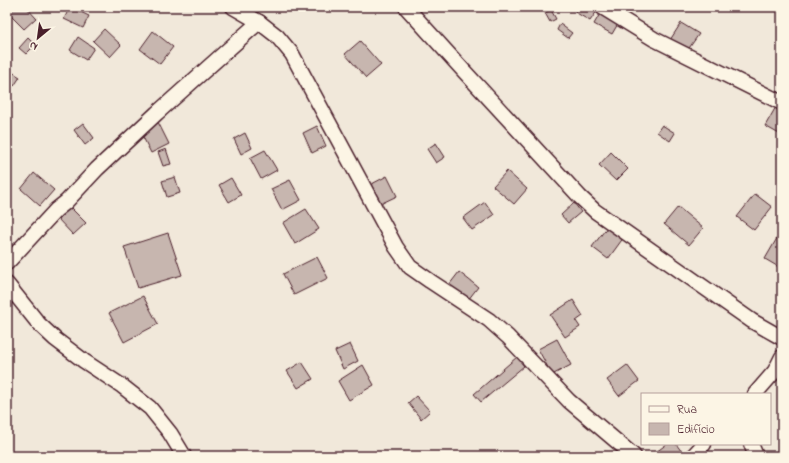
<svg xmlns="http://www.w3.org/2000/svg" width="789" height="463" font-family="'Indie Flower',sans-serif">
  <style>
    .building { fill: #c7b6af; stroke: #4a1f2b }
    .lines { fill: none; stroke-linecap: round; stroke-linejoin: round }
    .minor-casing { stroke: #4a1f2b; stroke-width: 17 }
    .minor { stroke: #fcf5e5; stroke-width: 14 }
  </style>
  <rect width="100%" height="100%" fill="#f1e8da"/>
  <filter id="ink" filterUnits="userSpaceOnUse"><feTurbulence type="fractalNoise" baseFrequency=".025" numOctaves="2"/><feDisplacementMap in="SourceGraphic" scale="8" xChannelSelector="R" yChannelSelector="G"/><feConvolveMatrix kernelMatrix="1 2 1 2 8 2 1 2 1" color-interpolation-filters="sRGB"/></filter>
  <g filter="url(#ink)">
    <g class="building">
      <polygon points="12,7 26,7 36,18 24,29 7,12"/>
      <polygon points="70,7 89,16 83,28 64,19"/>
      <polygon points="578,7 591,7 597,11 590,21 575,12"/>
      <polygon points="551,10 556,19 550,22 545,13"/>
      <polygon points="601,12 619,22 612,34 594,24"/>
      <polygon points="681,23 699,34 687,51 670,40"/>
      <polygon points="560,24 572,33 568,38 557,30"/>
      <polygon points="104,29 121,45 110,57 93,41"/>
      <polygon points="153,31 173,47 160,64 140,49"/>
      <polygon points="78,37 94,48 86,60 70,50"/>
      <polygon points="28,38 35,45 26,54 19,48"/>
      <polygon points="360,41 381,65 366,78 345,54"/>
      <polygon points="7,69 20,77 14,86 7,82"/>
      <polygon points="777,105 782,108 782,133 781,135 765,126"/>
      <polygon points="158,122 169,144 151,153 140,131"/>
      <polygon points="83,123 94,138 85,145 74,130"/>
      <polygon points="662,125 675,133 670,141 657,132"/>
      <polygon points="317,126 326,146 312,153 303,133"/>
      <polygon points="245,133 252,148 241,154 234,139"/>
      <polygon points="436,143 445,157 436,163 427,149"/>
      <polygon points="166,149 171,164 163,166 158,152"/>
      <polygon points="265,150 277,170 261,179 250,158"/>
      <polygon points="611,152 628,169 616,181 599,165"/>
      <polygon points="507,171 527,189 514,204 493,186"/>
      <polygon points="34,173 54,190 40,206 21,189"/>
      <polygon points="387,176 397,196 378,205 368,186"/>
      <polygon points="175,177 180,193 167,197 162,181"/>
      <polygon points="231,178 241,195 229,202 219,185"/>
      <polygon points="290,180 301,200 282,210 271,189"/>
      <polygon points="755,194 772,207 754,230 737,217"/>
      <polygon points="485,202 494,215 472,230 463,218"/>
      <polygon points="574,203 581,212 568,223 561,215"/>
      <polygon points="70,207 86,223 73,235 57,218"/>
      <polygon points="678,207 703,228 689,245 664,224"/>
      <polygon points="306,209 319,229 295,244 283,223"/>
      <polygon points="608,226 624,237 608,259 592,247"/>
      <polygon points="168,233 182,275 138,288 124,247"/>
      <polygon points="780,233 782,234 782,269 765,259"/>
      <polygon points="317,257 328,278 294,295 283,274"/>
      <polygon points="459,272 478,287 468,300 449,285"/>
      <polygon points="143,296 158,324 124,342 109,313"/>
      <polygon points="573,300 583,316 576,321 580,327 565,337 550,315"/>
      <polygon points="557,339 571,365 552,375 538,349"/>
      <polygon points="350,344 358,361 343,369 335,351"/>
      <polygon points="517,357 524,366 481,402 474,394"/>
      <polygon points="302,362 313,379 298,388 287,371"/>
      <polygon points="363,365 374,385 349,400 338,381"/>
      <polygon points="627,365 639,381 619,396 607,380"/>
      <polygon points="416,396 430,411 421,419 408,403"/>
      <polygon points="667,444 676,444 682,452 676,456 659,456 656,452"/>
    </g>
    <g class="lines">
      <defs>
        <g id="minor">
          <polyline points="233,7 259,22 277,36 292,54 396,247 410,267 430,281 489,320 508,337 569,401 634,456"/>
          <polyline points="406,7 463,70 580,197 595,211 752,321 782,338"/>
          <polyline points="602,7 654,39 782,103"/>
          <polyline points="7,263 56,210 66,202 97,169 157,113 259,22"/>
          <polyline points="7,284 39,324 55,339 84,361 122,386 150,408 170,433 184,456"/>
          <polyline points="755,394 775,371 782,357"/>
          <polyline points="751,444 756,456"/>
          <polyline points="693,456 704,444"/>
        </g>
      </defs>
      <use href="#minor" class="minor-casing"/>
      <use href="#minor" class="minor"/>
    </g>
  </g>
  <rect width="789" height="463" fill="none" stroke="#fcf5e5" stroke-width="24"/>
  <rect x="12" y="12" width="765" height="439" fill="none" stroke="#4a1f2b" stroke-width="1.5" filter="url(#ink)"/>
  <rect x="641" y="393" width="130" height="52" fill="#fcf5e5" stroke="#b59f9b"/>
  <rect x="649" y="406" width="20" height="6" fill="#fcf5e5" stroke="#b59f9b"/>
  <text x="677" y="413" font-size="12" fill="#4a1f2b">Rua</text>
  <rect x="649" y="423" width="20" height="12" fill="#c7b6af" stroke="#b59f9b"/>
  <text x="677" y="433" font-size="12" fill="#4a1f2b">Edifício</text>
  <g transform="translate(38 38) rotate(209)" stroke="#fcf5e5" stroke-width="3" paint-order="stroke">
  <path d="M0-3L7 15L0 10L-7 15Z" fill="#4a1f2b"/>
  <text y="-6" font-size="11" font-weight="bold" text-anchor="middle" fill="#4a1f2b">N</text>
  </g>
</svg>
